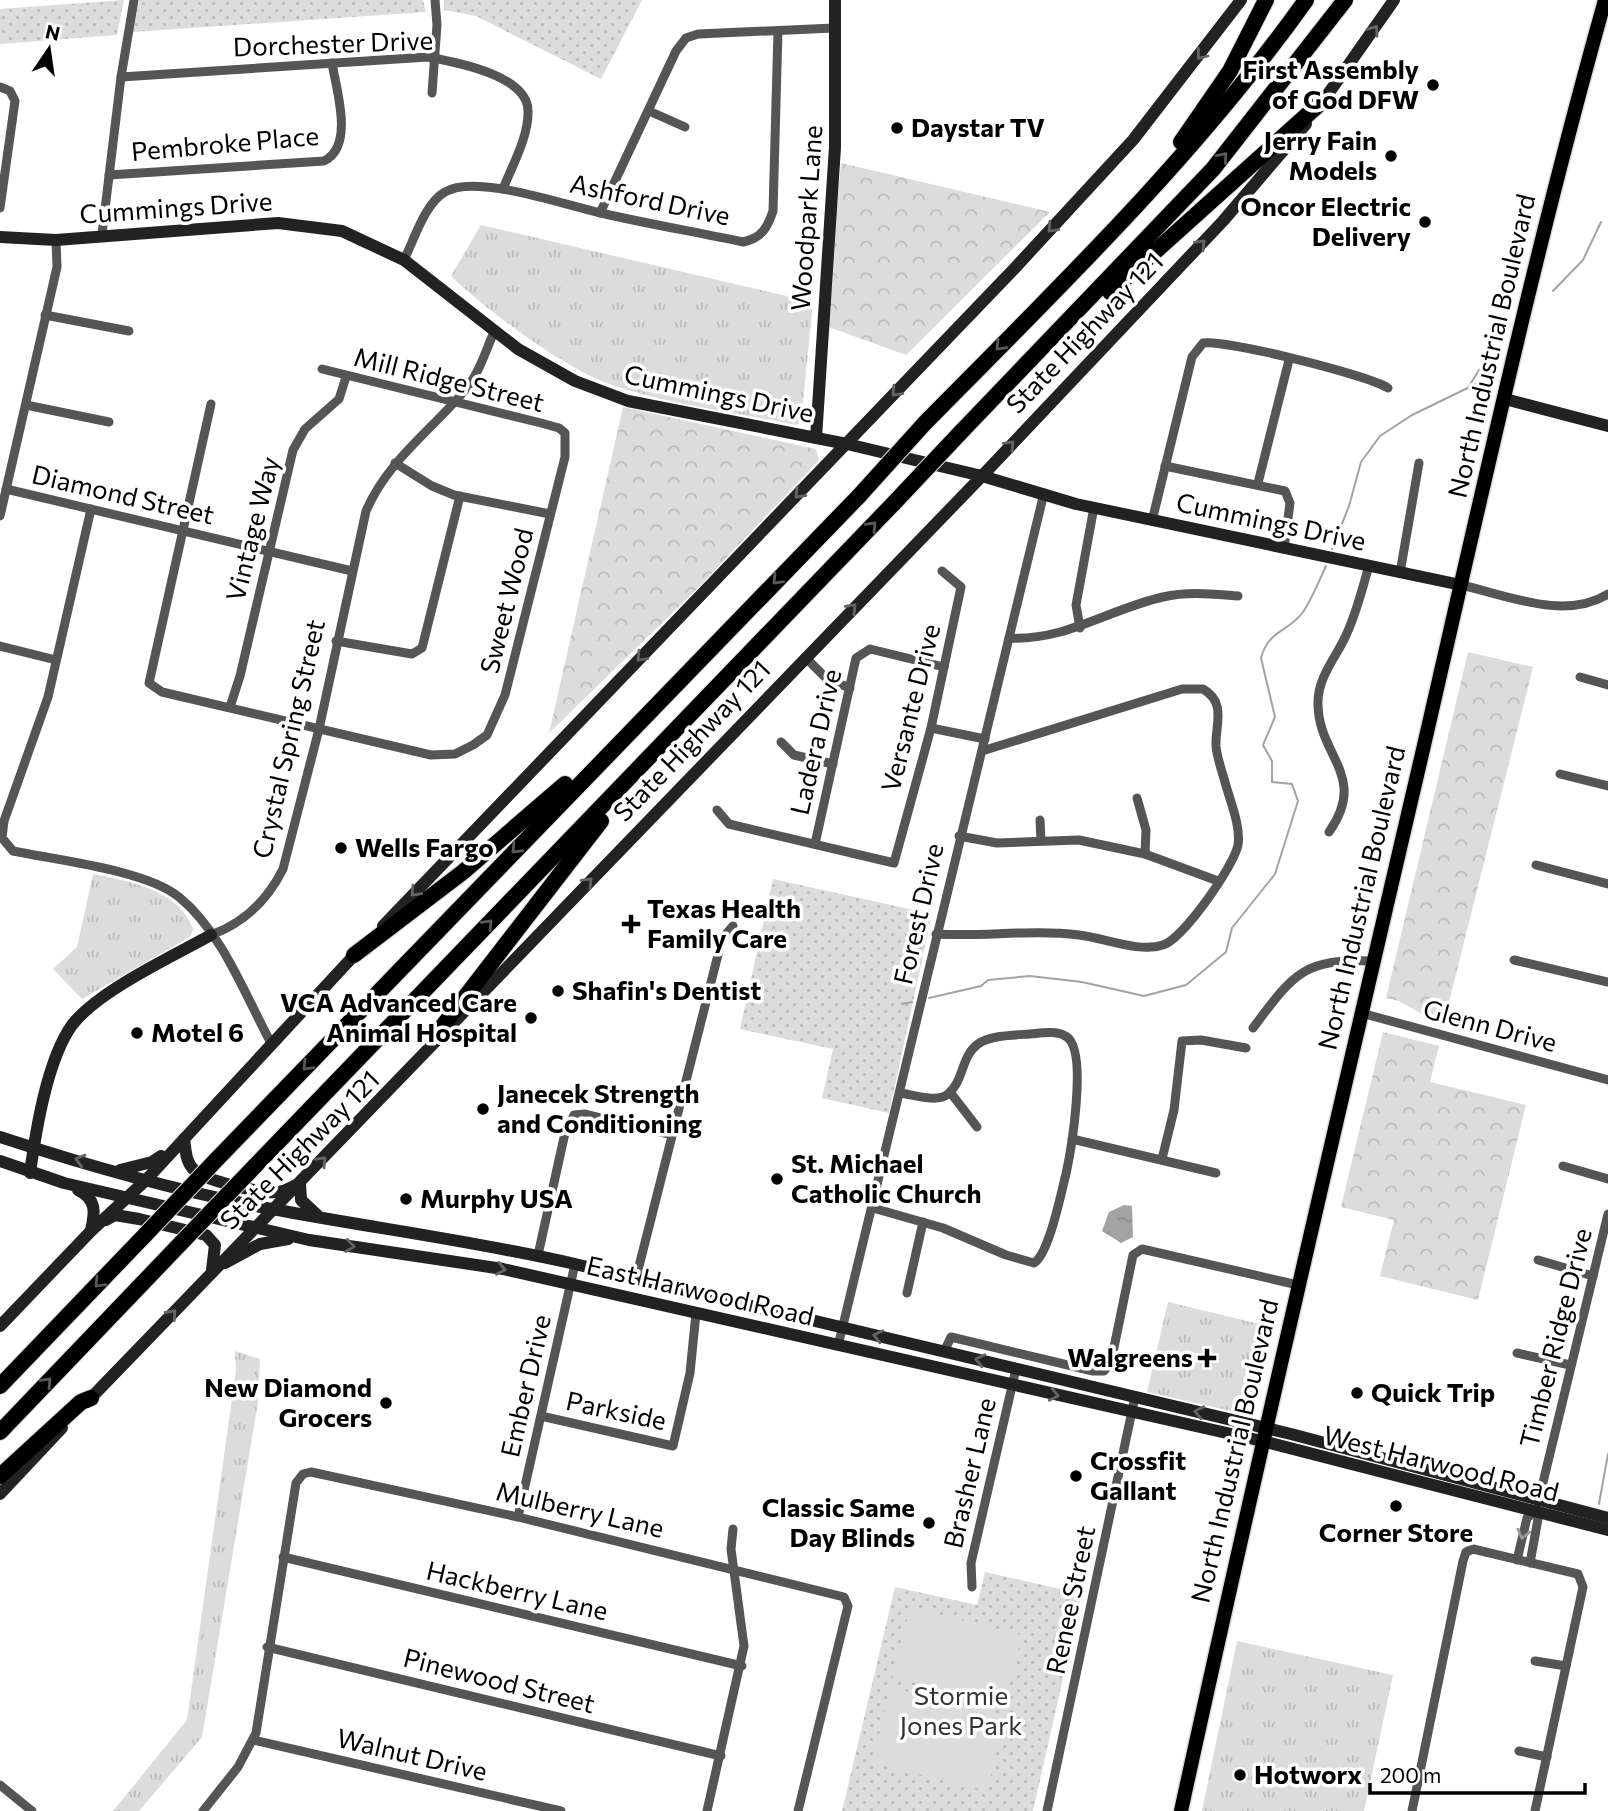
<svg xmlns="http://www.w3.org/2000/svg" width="1608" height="1811" font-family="Commissioner,sans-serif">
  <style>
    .grass { fill: url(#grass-tufts) }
    .forest { fill: url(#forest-crowns) }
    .park { fill: url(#park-dots) }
    .garden { fill: #dcdcdc }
    .water { fill: url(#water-ripples) }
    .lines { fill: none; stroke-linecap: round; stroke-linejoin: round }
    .stream { stroke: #a3a3a3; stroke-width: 2 }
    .primary-casing { stroke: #dbdbdb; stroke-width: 17 }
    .highway-casing { stroke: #dbdbdb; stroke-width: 18 }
    .street { stroke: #555; stroke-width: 9 }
    .secondary { stroke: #222; stroke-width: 12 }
    .primary { stroke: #000; stroke-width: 14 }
    .highway { stroke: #000; stroke-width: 16 }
    .highway-bridge-casing { stroke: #dbdbdb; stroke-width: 18; stroke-linecap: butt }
    .highway-bridge { stroke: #000; stroke-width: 16 }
    .oneway { stroke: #646464 }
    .oneway2 { stroke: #595959 }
    .oneway3 { stroke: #999 }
    .poi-dot { fill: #000; stroke: #fff; stroke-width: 2.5 }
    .labels { text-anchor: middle; stroke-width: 7; stroke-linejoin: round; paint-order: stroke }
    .street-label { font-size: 26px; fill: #000; stroke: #fff }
    .poi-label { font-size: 26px; font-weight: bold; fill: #000; stroke: #fff; text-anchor: start }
    .park-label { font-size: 26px; fill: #333; stroke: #fff }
  </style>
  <defs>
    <pattern id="grass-tufts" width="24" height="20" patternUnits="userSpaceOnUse" patternTransform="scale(1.75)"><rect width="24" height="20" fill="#dcdcdc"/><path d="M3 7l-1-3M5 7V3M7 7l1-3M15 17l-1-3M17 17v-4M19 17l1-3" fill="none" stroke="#bbb"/></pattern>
    <pattern id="forest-crowns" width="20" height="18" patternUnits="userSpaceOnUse" patternTransform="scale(1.75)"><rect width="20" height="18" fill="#dcdcdc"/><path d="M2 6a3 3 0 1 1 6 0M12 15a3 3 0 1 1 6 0" fill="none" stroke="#bbb"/></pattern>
    <pattern id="park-dots" width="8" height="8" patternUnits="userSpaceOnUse" patternTransform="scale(1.75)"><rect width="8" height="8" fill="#dcdcdc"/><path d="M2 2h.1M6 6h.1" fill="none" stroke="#bbb" stroke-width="1.8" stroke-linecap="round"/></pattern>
    <pattern id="water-ripples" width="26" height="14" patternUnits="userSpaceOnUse" patternTransform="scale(1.75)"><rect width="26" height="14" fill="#a3a3a3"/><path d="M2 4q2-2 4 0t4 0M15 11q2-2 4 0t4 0" fill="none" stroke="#8b8b8b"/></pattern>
  </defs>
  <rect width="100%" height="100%" fill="#fff"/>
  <g class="grass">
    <path d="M 481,225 L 813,302 L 801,422 L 796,425 C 735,412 662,404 604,382 C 559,364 486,310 451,276 Z"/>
    <path d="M 93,874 C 128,881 180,890 193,929 L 190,937 L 82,999 L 53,969 L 77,947 Z"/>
    <polygon points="1168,1302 1272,1327 1249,1415 1147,1392"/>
    <polygon points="235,1351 260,1359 258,1402 202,1737 139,1811 113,1811 187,1720 236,1370"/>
    <polygon points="1237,1641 1393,1675 1364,1811 1202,1811"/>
  </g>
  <g class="forest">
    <polygon points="841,163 1050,212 906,355 826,326"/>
    <polygon points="623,407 816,449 819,460 699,587 549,733"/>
    <polygon points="1468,652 1533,667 1443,1026 1399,1001 1386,998"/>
    <polygon points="1383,1032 1439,1046 1430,1082 1526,1105 1478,1300 1380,1276 1394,1220 1341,1207"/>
  </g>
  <g class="park">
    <polygon points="124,0 117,35 0,44 0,9"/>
    <polygon points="139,0 423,0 426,12 133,32"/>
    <polygon points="444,0 642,0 601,79 476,16 444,10"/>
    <polygon points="773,879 932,914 889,1113 822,1098 833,1049 740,1029"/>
    <polygon points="985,1572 1082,1594 1033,1811 842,1811 895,1587 977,1605"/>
  </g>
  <g class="garden">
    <polygon points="910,1607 1022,1635 1005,1705 892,1677"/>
    <polygon points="891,1687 1006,1716 987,1791 872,1763"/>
  </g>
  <polygon class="water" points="1124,1205 1132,1206 1133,1237 1121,1243 1102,1231 1109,1212"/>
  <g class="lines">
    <g class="stream">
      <polyline points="1553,291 1583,260 1601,222"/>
      <polyline points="1469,386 1488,356 1493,328"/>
      <polyline points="1332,549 1349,506 1361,462 1380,436 1412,415 1478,383"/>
      <path d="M 929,998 L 981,986 L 988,980 L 1030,976 L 1082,982 L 1144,996 L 1186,985 L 1226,952 L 1232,928 L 1275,874 L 1298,801 L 1292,784 L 1272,782 L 1272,761 L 1263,745 L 1275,717 L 1261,658 C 1268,630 1290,631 1303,612 C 1312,599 1319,581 1326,566"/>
      <polyline points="902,1004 912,1002"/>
      <polyline points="1599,1504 1608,1454"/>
    </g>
    <defs>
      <path id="primary" d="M 1181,1811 C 1258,1458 1340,1106 1422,754 C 1480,502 1535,249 1605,0"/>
      <g id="highway">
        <polyline points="1181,142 1230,71 1266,0"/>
        <polyline points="1110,292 1325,99"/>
        <path d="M 924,424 C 1057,289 1196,155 1306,0"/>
        <polyline points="961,432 1213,169 1345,0"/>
        <polyline points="354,955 463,872 565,784"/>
        <polyline points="439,1037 442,1027 601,821"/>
        <polyline points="217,1159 859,496"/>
        <polyline points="254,1167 894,503"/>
        <polyline points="0,1386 146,1234"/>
        <polyline points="0,1432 182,1242"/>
        <polyline points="0,1476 81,1402 91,1398"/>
      </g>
    </defs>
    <use href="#primary" class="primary-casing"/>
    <use href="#highway" class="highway-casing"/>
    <g class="street">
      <path d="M 121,77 L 428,57 C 455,62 528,75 528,111 C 529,136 512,166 503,189"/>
      <polyline points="0,87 10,91 15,101 0,208"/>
      <polyline points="432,93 437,25 435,0"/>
      <polyline points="649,111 685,127"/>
      <path d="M 109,175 L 324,161 C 355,146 336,89 332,63"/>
      <polyline points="600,213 676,51 686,38 698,34 834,28"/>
      <polyline points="102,234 121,77 134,0"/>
      <path d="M 404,260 C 414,240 425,203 445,192 C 476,173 567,206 601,213 C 648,224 696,232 743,242 C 761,238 767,229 773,211 L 778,31"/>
      <polyline points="45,315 129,331"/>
      <polyline points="211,404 149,683 162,692 431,755 455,754 473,745 487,735 505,695 565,457 565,433 559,428 541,423 322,369"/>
      <polyline points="26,405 109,422"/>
      <polyline points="395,463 432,486 454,495 550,514"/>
      <polyline points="1165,466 1285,491 1290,503 1284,549"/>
      <polyline points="1258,483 1289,360"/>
      <polyline points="6,489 352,571"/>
      <path d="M 91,509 L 48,697 L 4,821 L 2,838 L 13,851 C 57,860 146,870 179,897 C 222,932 245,995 271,1043"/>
      <polyline points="0,516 57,267 56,240"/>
      <path d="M 1152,521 L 1192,357 L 1203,343 C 1224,339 1368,375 1388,388"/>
      <polyline points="1400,573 1419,463"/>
      <path d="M 1461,585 C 1506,595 1565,621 1608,594"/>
      <polyline points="1080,628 1076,605 1094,507"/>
      <path d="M 1009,638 C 1066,641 1109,609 1163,597 C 1188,591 1212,594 1238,596"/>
      <polyline points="336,641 412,654 422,648 460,496"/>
      <polyline points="0,646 56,660"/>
      <polyline points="805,657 827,679 850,688"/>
      <polyline points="1580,677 1608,685"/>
      <polyline points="230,707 240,676 293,450 305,429 339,399 346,377"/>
      <polyline points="931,728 985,739"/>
      <polyline points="781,742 794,755 833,764"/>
      <polyline points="1560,774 1608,786"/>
      <polyline points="1137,798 1146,830 1145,854"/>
      <polyline points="717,810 729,824 894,863 931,728 961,587 942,571"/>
      <polyline points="1040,820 1041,840"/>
      <path d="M 1329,832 C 1369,775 1317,756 1318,702 C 1318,676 1338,655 1347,633 C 1357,611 1362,589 1369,566"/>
      <polyline points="959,836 997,843 1079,840 1145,854 1218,881"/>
      <polyline points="815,844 856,658 870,649 944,667"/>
      <polyline points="1536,865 1608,884"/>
      <path d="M 936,934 C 984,937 1031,929 1079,935 C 1105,938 1139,953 1163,945 C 1183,939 1234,866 1238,845 C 1241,826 1230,801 1225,782 C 1222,771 1217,758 1216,746 C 1215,725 1227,703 1203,689 L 1182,689 L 982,751"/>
      <path d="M 211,935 C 244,923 267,901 283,869 L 319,729 L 366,511 C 388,460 432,430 466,389 C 480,372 486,349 495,330"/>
      <polyline points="1514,960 1608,982"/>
      <polyline points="1361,1013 1608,1080"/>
      <path d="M 1253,1028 C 1293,975 1302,958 1373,961"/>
      <polyline points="950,1092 977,1127"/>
      <polyline points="1072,1139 1216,1173"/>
      <polyline points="1162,1159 1174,1110 1182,1041 1201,1040 1246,1048"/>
      <polyline points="1563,1166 1608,1179"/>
      <path d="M 873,1208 L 943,1228 L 1006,1255 L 1034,1263 C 1049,1254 1061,1193 1066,1174 C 1071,1151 1088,1052 1067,1037 C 1057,1030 1042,1033 1030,1034 C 1015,1035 991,1035 978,1044 C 961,1056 964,1081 948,1094 C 937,1103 914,1095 901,1093"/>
      <polyline points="538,1255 565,1133 574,1115 585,1114 672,1135"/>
      <polyline points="1538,1260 1593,1276"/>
      <polyline points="636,1278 722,939 733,926"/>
      <polyline points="907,1293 923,1222"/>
      <path d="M 838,1346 C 907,1062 975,777 1044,493"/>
      <polyline points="944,1352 951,1337 1093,1371 1104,1371 1111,1362 1133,1255 1142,1249 1298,1285"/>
      <polyline points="1517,1353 1570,1365"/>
      <polyline points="541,1416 673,1446 690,1373 696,1313"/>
      <polyline points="1538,1503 1608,1214"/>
      <polyline points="518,1517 575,1264"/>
      <polyline points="283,1557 742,1666"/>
      <polyline points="1517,1560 1527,1518 1535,1511"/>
      <polyline points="1530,1563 1538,1519 1535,1511"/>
      <polyline points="972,1587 971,1563 1016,1369"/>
      <polyline points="267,1647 721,1756"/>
      <polyline points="1535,1661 1566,1666"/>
      <polyline points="253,1740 561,1811"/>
      <polyline points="1519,1751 1547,1757"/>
      <polyline points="0,1785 32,1811"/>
      <polyline points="203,1811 238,1767 256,1733 296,1483 303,1474 311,1472 518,1517 844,1597 848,1606 798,1811"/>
      <polyline points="707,1811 744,1646 731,1549 733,1529"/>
      <polyline points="1047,1811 1135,1397"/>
      <polyline points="1412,1811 1463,1561 1466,1552 1473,1549 1578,1574 1583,1587 1535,1811"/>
    </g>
    <g class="secondary">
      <polyline points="1321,104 1394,0"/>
      <polyline points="0,237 56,240 278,223 342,231 404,260 518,349 575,381 628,401 847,444 982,476 1076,504 1461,585"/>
      <polyline points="1505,399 1608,426"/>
      <polyline points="816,438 835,147 835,0"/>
      <polyline points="383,926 1014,269 1133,140 1241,0"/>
      <path d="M 0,1137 C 88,1166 181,1192 272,1209 C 373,1228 475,1241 575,1264 L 1291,1434 L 1608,1518"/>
      <path d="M 184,1139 C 186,1150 185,1161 194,1170 C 205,1181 263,1194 279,1192 C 286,1191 294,1186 300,1183 L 301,1200 L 317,1215"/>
      <polyline points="0,1161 64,1183 309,1240 503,1269 1262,1441 1608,1530"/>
      <polyline points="120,1170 152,1162 161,1156"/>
      <path d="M 30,1173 C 36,1130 47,1060 72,1025 C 98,991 173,956 211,935"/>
      <path d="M 78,1190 C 97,1199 95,1213 91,1230"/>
      <polyline points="106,1220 115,1215 139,1219 206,1235 215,1245 212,1270"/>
      <polyline points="225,1263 260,1244 288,1239"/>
      <polyline points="0,1326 91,1231 146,1180 360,949"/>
      <polyline points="87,1402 982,476 1223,221 1306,124"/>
      <polyline points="0,1494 62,1428"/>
    </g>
    <use href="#primary" class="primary"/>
    <use href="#highway" class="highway"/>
    <defs>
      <g id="highway-bridge">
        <polyline points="859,496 924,424"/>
        <polyline points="894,503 961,432"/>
        <polyline points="146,1234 217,1159"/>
        <polyline points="182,1242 254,1167"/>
      </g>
    </defs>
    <use href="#highway-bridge" class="highway-bridge-casing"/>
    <use href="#highway-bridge" class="highway-bridge"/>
  </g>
  <defs><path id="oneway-chevron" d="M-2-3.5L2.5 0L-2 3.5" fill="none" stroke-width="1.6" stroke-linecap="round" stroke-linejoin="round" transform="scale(1.75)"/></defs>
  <g class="oneway">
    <use href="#oneway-chevron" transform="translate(1374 30) rotate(-55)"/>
    <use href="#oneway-chevron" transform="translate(1201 55) rotate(128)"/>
    <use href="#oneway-chevron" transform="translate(1052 228) rotate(133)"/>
    <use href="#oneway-chevron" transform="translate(1201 244) rotate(-46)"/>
    <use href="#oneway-chevron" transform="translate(896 392) rotate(133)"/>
    <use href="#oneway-chevron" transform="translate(1010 445) rotate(-47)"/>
    <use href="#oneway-chevron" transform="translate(799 494) rotate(134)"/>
    <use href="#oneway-chevron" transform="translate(852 608) rotate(-46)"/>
    <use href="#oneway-chevron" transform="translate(641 657) rotate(134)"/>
    <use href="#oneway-chevron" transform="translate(588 882) rotate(-46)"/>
    <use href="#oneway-chevron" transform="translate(415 892) rotate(133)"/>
    <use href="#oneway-chevron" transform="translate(80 1160) rotate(-164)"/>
    <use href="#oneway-chevron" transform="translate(322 1161) rotate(-46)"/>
    <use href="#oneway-chevron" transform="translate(350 1246) rotate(8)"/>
    <use href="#oneway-chevron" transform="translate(501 1269) rotate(11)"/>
    <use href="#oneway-chevron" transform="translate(172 1314) rotate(-48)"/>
    <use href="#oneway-chevron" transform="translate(878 1336) rotate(-167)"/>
    <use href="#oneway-chevron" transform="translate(980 1360) rotate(-167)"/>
    <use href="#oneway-chevron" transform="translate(1054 1395) rotate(13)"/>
    <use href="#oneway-chevron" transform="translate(1199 1412) rotate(-167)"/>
  </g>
  <g class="oneway2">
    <use href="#oneway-chevron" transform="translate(1223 157) rotate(-50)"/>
    <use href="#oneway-chevron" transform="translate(1000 346) rotate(134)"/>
    <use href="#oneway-chevron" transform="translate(872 526) rotate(-46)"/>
    <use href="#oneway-chevron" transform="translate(777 580) rotate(134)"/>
    <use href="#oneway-chevron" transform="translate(516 849) rotate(134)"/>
    <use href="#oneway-chevron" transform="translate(488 924) rotate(-46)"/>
    <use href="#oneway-chevron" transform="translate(307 1066) rotate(134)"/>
    <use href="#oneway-chevron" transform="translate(99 1283) rotate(134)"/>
    <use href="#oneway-chevron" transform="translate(47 1382) rotate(-46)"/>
  </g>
  <use class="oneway3" href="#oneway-chevron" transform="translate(1523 1534) rotate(104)"/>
  <g class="poi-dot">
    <circle cx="1433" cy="85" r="7"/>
    <circle cx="897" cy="128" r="7"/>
    <circle cx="1391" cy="156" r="7"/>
    <circle cx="1425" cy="222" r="7"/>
    <circle cx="341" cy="848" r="7"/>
    <path d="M627.5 913.5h7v7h7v7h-7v7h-7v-7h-7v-7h7z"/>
    <circle cx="558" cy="991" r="7"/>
    <circle cx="531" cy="1018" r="7"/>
    <circle cx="137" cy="1033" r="7"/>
    <circle cx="483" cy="1109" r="7"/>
    <circle cx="777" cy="1179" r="7"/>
    <circle cx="406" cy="1199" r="7"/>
    <path d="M1203.5 1347.5h7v7h7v7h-7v7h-7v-7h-7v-7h7z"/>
    <circle cx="1357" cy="1393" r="7"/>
    <circle cx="386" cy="1403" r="7"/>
    <circle cx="1076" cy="1476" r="7"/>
    <circle cx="1396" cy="1506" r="7"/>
    <circle cx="929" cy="1523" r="7"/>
    <circle cx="1240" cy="1775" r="7"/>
  </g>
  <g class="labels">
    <g class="street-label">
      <text transform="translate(333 44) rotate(-2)" y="9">Dorchester Drive</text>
      <text transform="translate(225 144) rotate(-5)" y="9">Pembroke Place</text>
      <text transform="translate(650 200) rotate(12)" y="9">Ashford Drive</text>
      <text transform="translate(176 208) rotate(-4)" y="9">Cummings Drive</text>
      <text transform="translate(807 218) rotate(-86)" y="9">Woodpark Lane</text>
      <text transform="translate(1085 333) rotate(-46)" y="9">State Highway 121</text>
      <text transform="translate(1492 346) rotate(-77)" y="9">North Industrial Boulevard</text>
      <text transform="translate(449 380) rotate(14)" y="9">Mill Ridge Street</text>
      <text transform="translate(719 394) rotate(12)" y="9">Cummings Drive</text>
      <text transform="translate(123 495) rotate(13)" y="9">Diamond Street</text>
      <text transform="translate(1271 522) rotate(12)" y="9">Cummings Drive</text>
      <text transform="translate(253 529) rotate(-76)" y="9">Vintage Way</text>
      <text transform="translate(507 601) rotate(-76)" y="9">Sweet Wood</text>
      <text transform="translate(911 708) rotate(-76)" y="9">Versante Drive</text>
      <text transform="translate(289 739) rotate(-77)" y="9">Crystal Spring Street</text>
      <text transform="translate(692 741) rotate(-46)" y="9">State Highway 121</text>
      <text transform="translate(816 742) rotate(-77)" y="9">Ladera Drive</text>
      <text transform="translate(1362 898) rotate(-77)" y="9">North Industrial Boulevard</text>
      <text transform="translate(919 914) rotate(-77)" y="9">Forest Drive</text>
      <text transform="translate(1490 1026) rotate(15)" y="9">Glenn Drive</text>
      <text transform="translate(300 1150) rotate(-45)" y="9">State Highway 121</text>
      <text transform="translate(700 1291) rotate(13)" y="9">East Harwood Road</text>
      <text transform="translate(1556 1338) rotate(-76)" y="9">Timber Ridge Drive</text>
      <text transform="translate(526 1386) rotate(-77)" y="9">Ember Drive</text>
      <text transform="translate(616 1411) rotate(12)" y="9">Parkside</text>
      <text transform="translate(1235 1451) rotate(-77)" y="9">North Industrial Boulevard</text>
      <text transform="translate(1441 1464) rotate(14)" y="9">West Harwood Road</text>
      <text transform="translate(970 1473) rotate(-77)" y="9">Brasher Lane</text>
      <text transform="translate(580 1510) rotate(13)" y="9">Mulberry Lane</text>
      <text transform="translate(517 1591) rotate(13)" y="9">Hackberry Lane</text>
      <text transform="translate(1071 1600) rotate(-78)" y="9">Renee Street</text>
      <text transform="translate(499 1681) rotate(14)" y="9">Pinewood Street</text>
      <text transform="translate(412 1755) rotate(13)" y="9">Walnut Drive</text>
    </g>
    <g class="poi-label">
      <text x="1419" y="79" text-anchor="end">First Assembly<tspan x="1419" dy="30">of God DFW</tspan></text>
      <text x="911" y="137">Daystar TV</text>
      <text x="1377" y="150" text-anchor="end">Jerry Fain<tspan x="1377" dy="30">Models</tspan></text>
      <text x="1411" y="216" text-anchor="end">Oncor Electric<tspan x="1411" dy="30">Delivery</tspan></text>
      <text x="355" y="857">Wells Fargo</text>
      <text x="647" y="918">Texas Health<tspan x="647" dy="30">Family Care</tspan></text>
      <text x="572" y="1000">Shafin's Dentist</text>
      <text x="517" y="1012" text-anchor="end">VCA Advanced Care<tspan x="517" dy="30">Animal Hospital</tspan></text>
      <text x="151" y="1042">Motel 6</text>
      <text x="497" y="1103">Janecek Strength<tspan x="497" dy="30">and Conditioning</tspan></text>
      <text x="791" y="1173">St. Michael<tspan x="791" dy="30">Catholic Church</tspan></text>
      <text x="420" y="1208">Murphy USA</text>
      <text x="1193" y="1367" text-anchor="end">Walgreens</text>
      <text x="372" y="1397" text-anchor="end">New Diamond<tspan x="372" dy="30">Grocers</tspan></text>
      <text x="1371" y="1402">Quick Trip</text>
      <text x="1090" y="1470">Crossfit<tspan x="1090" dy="30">Gallant</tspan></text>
      <text x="915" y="1517" text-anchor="end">Classic Same<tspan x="915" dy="30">Day Blinds</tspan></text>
      <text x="1396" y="1542" text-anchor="middle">Corner Store</text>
      <text x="1254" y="1784">Hotworx</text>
    </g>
    <g class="park-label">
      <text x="961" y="1705">Stormie<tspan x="961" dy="30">Jones Park</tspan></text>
    </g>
  </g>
  <g transform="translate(49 49) rotate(13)" stroke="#ffffff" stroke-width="5" paint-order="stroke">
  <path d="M0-5L12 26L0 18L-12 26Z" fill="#000000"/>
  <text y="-10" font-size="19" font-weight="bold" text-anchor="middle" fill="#000000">N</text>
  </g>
  <path d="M1370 1783v10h215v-10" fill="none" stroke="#000000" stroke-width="3.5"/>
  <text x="1380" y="1783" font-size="21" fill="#000000" stroke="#ffffff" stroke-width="5" paint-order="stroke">200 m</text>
</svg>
